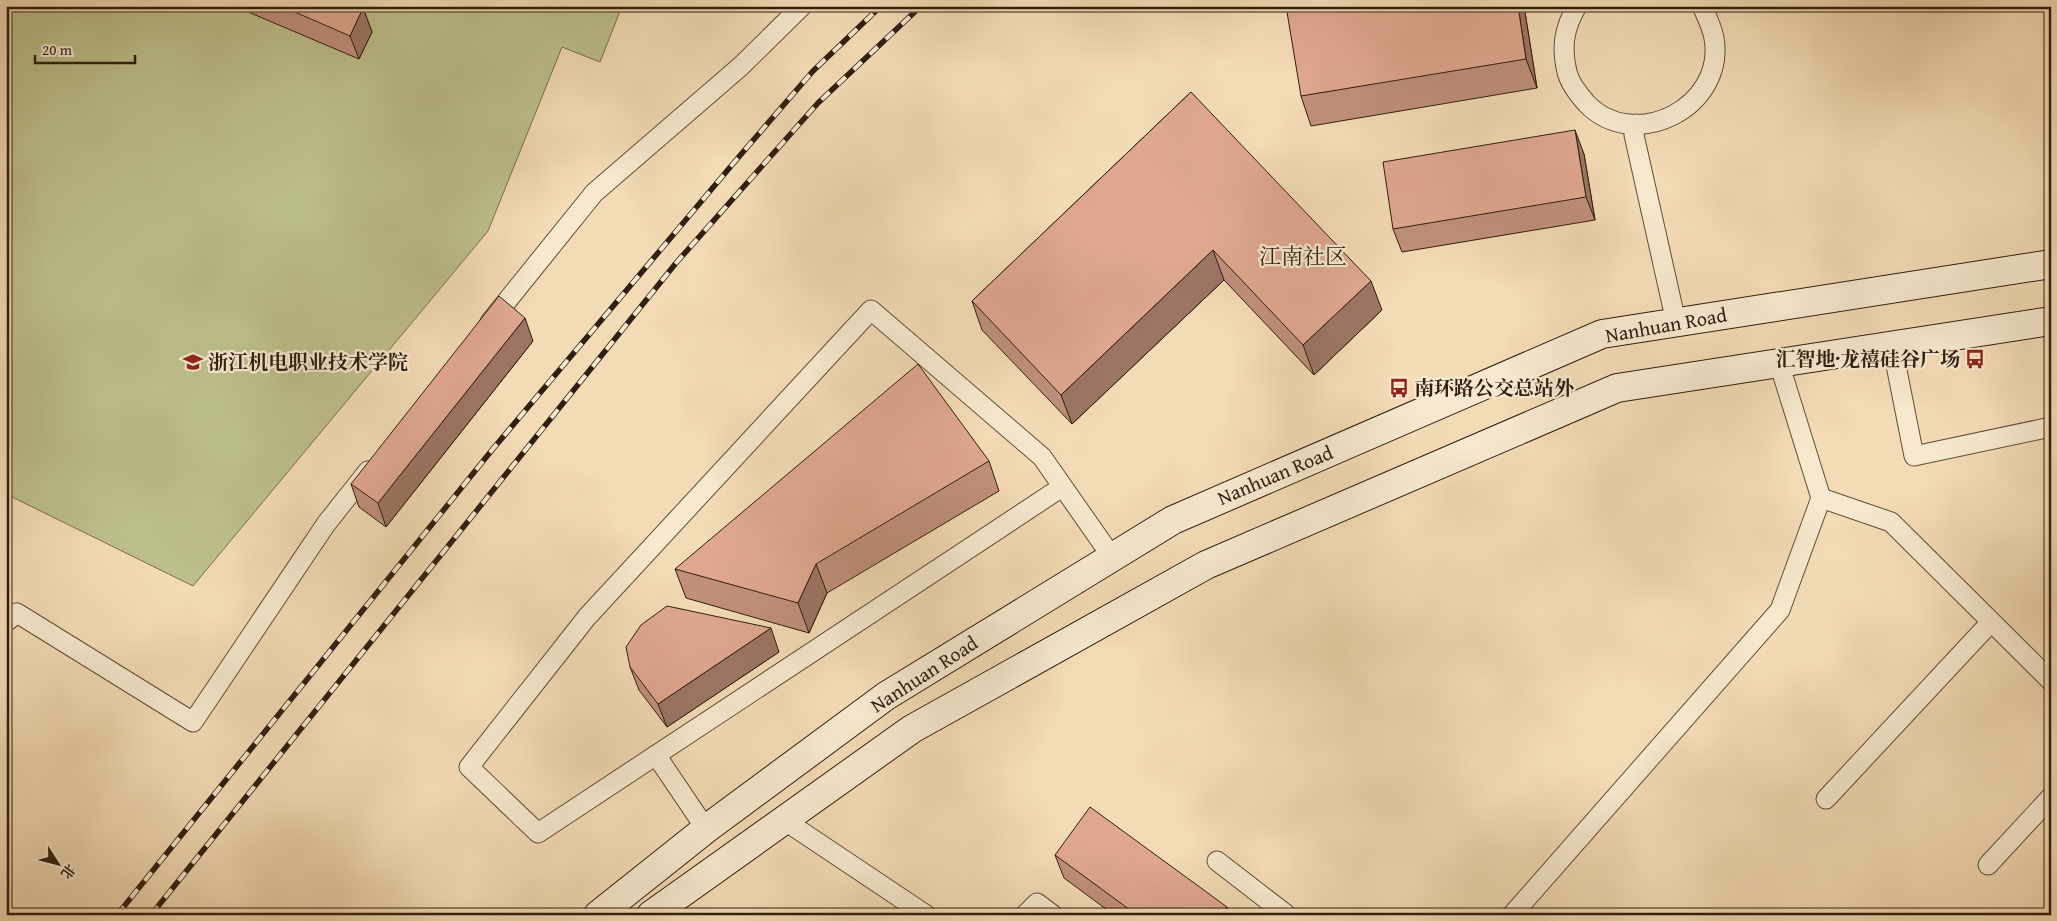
<svg xmlns="http://www.w3.org/2000/svg" width="2057" height="921" font-family="'Gentium Book Plus','Noto Serif SC',serif">
  <style>
    .green { fill: #bdc08c; stroke: #766f4e }
    .lines { fill: none; stroke-linecap: round; stroke-linejoin: round }
    .lane-casing { stroke: #614d39; stroke-width: 21 }
    .secondary-casing { stroke: #301e10; stroke-width: 30 }
    .lane { stroke: #f7e8cf; stroke-width: 19 }
    .secondary { stroke: #f7e8cf; stroke-width: 28 }
    .rail-casing { stroke: #301e10; stroke-width: 5.5 }
    .rail { stroke: #f7e8cf; stroke-width: 4; stroke-dasharray: 11; stroke-linecap: butt }
    .wall { fill: #c0907c; stroke: #301e10 }
    .shaded-wall { fill: #9c7565; stroke: #301e10 }
    .building { fill: #dfa790; stroke: #301e10 }
    .labels { text-anchor: middle; stroke-width: 4.5; stroke-linejoin: round; paint-order: stroke }
    .street-label { font-size: 20px; fill: #301e10; stroke: #f7e8cf }
    .poi-label { font-size: 20px; font-weight: bold; fill: #301e10; stroke: #f7e8cf; text-anchor: start }
    .quarter-label { font-size: 22px; fill: #301e10; stroke: #f7e8cf }
  </style>
  <rect width="100%" height="100%" fill="#f3dbb5"/>
  <filter id="stains"><feTurbulence type="fractalNoise" baseFrequency=".004" numOctaves="4"/><feColorMatrix values="0 0 0 0 .2 0 0 0 0 .09 0 0 0 0 .02 0 0 0 .5 -.17"/></filter>
  <radialGradient id="worn" r=".72"><stop offset=".6" stop-color="#630" stop-opacity="0"/><stop offset="1" stop-color="#630" stop-opacity=".3"/></radialGradient>
  <polygon class="green" points="6,6 622,6 600,62 562,47 488,231 193,586 6,494"/>
  <g class="lines">
    <defs>
      <g id="lane">
        <path d="M 1577,6 C 1564,28 1561,47 1567,72 C 1570,84 1578,94 1587,104 C 1635,153 1726,107 1714,38 C 1712,27 1707,17 1702,6"/>
        <polyline points="1636,124 1634,135 1676,322"/>
        <polyline points="490,322 594,193 741,66 802,6"/>
        <polyline points="1892,345 1914,456 2051,427"/>
        <polyline points="1062,487 538,833 469,767 587,617 871,310 1042,457 1112,557"/>
        <polyline points="1821,498 1891,522 2051,681"/>
        <polyline points="6,622 17,613 193,722 326,524 368,471"/>
        <polyline points="656,755 706,829"/>
        <polyline points="1826,799 1991,622"/>
        <polyline points="784,820 926,915"/>
        <polyline points="1217,861 1287,915"/>
        <polyline points="1988,865 2051,797"/>
        <polyline points="1025,915 1037,903 1053,915"/>
        <polyline points="1512,915 1780,610 1821,498 1779,363"/>
      </g>
      <g id="secondary">
        <polyline points="598,915 706,829 886,696 1173,520 1602,334 2051,264"/>
        <polyline points="651,915 912,729 1206,565 1617,388 2051,321"/>
      </g>
    </defs>
    <use href="#lane" class="lane-casing"/>
    <use href="#secondary" class="secondary-casing"/>
    <use href="#lane" class="lane"/>
    <use href="#secondary" class="secondary"/>
    <defs>
      <g id="rail">
        <polyline points="117,915 492,450 737,159 813,71 881,6"/>
        <polyline points="151,915 676,263 818,103 921,6"/>
      </g>
    </defs>
    <use href="#rail" class="rail-casing"/>
    <use href="#rail" class="rail"/>
  </g>
  <g class="wall">
    <polygon points="234,6 359,6 363,8 372,32 359,59"/>
    <polygon points="1524,6 1537,88 1311,126 1301,96"/>
    <polygon points="1191,92 1382,310 1314,375 1224,280 1072,424 982,330 972,301"/>
    <polygon points="1584,154 1595,220 1402,252 1393,229"/>
    <polygon points="533,341 386,527 359,507 351,484"/>
    <polygon points="989,461 999,491 827,593 809,633 686,598 675,569"/>
    <polygon points="779,652 667,727 639,690 630,667"/>
    <polygon points="1055,855 1230,915 1114,915 1064,878"/>
  </g>
  <g class="shaded-wall">
    <polygon points="1518,6 1524,6 1537,88 1526,59"/>
    <polygon points="363,8 372,32 359,59 350,36"/>
    <polygon points="1575,130 1584,154 1595,220 1586,197"/>
    <polygon points="1213,250 1224,280 1072,424 1061,395"/>
    <polygon points="1371,281 1382,310 1314,375 1303,345"/>
    <polygon points="525,318 533,341 386,527 378,503"/>
    <polygon points="816,564 827,593 809,633 798,603"/>
    <polygon points="771,628 779,652 667,727 658,704"/>
    <polygon points="1227,907 1230,915 1221,915"/>
  </g>
  <g class="building">
    <polygon points="281,6 359,6 363,8 350,36"/>
    <polygon points="1286,6 1518,6 1526,59 1301,96"/>
    <polygon points="1191,92 1371,281 1303,345 1213,250 1061,395 972,301"/>
    <polygon points="1575,130 1586,197 1393,229 1383,162"/>
    <polygon points="499,296 525,318 378,503 351,484"/>
    <polygon points="918,364 989,461 816,564 798,603 675,569"/>
    <polygon points="667,606 771,628 658,704 630,667 626,647 641,625"/>
    <polygon points="1090,807 1227,907 1221,915 1137,915 1055,855"/>
  </g>
  <defs>
    <symbol id="bus-bare" viewBox="-9 -9 18 18"><path d="M-5-6H5V4H4V6H2V4H-2V6H-4V4H-5ZM-3.5-4V0h7V-4ZM-3.5 1.2v1.5H-2V1.2ZM2 1.2v1.5H3.5V1.2Z" fill="#8f2418" stroke="#f7e8cf" stroke-width="2.5" paint-order="stroke"/></symbol>
    <symbol id="university-bare" viewBox="-9 -9 18 18"><path d="M0-5L7-2L0 1L-7-2ZM-4 1L0 2.5L4 1V4Q0 6-4 4Z" fill="#8f2418" stroke="#f7e8cf" stroke-width="2.5" paint-order="stroke"/></symbol>
  </defs>
  <g fill-rule="evenodd">
    <use href="#bus-bare" x="1961" y="345" width="28" height="28"/>
    <use href="#university-bare" x="179" y="348" width="28" height="28"/>
    <use href="#bus-bare" x="1385" y="374" width="28" height="28"/>
  </g>
  <g class="labels">
    <g class="street-label">
      <text transform="translate(1666 325) rotate(-10)" y="7">Nanhuan Road</text>
      <text transform="translate(1275 475) rotate(-23)" y="7">Nanhuan Road</text>
      <text transform="translate(924 674) rotate(-33)" y="7">Nanhuan Road</text>
    </g>
    <g class="poi-label">
      <text x="1960" y="366" text-anchor="end">汇智地·龙禧硅谷广场</text>
      <text x="208" y="369">浙江机电职业技术学院</text>
      <text x="1414" y="395">南环路公交总站外</text>
    </g>
    <g class="quarter-label">
      <text x="1303" y="264">江南社区</text>
    </g>
  </g>
  <rect width="2057" height="921" fill="none" stroke="#f3dbb5" stroke-width="25"/>
  <rect x="8" y="8" width="2042" height="906" fill="none" stroke="#301e10" stroke-width="2.5"/>
  <rect x="12" y="12" width="2032" height="896" fill="none" stroke="#301e10"/>
  <g transform="translate(58 864) rotate(126)" stroke="#f7e8cf" stroke-width="4" paint-order="stroke">
  <path d="M0-4L9 19L0 12L-9 19Z" fill="#301e10"/>
  <text y="-8" font-size="14" font-weight="bold" text-anchor="middle" fill="#301e10">北</text>
  </g>
  <path d="M35 55v8h100v-8" fill="none" stroke="#301e10" stroke-width="2.5"/>
  <text x="42" y="55" font-size="15" fill="#301e10" stroke="#f7e8cf" stroke-width="4" paint-order="stroke">20 m</text>
  <rect width="100%" height="100%" filter="url(#stains)"/>
  <rect width="100%" height="100%" fill="url(#worn)"/>
</svg>
